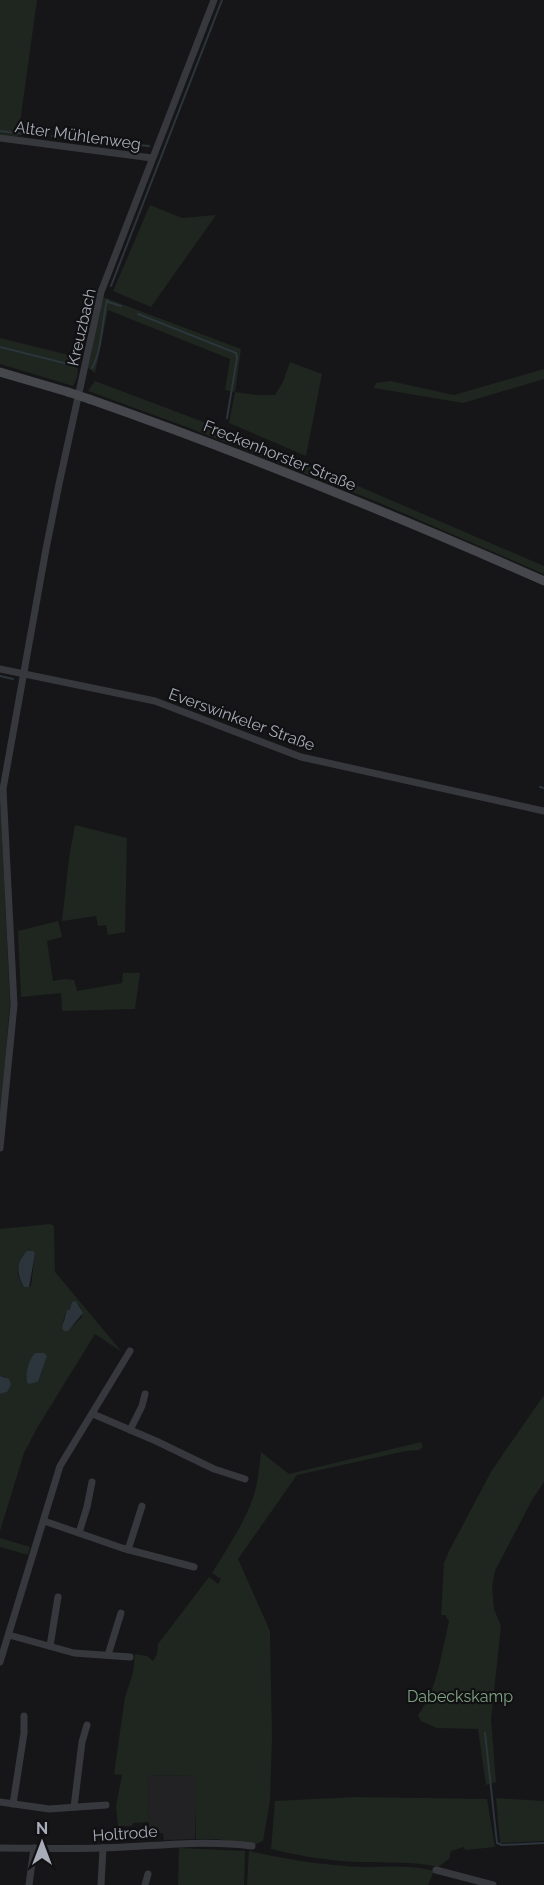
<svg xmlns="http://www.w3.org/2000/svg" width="544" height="1885" font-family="Raleway,sans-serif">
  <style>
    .built { fill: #222225 }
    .green { fill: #1e261f; fill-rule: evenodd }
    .water { fill: #2c343c }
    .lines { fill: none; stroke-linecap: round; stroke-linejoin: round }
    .stream { stroke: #2c343c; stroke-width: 2 }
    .street { stroke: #37383d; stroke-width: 7 }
    .secondary { stroke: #45474d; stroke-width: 9 }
    .secondary-bridge { stroke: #45474d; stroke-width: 9 }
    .labels { text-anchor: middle; stroke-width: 4.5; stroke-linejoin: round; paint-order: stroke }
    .street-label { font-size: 16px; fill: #a8acb8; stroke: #111113 }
    .park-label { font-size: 16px; fill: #7fa382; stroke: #111113 }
  </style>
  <rect width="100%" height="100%" fill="#161618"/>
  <polygon class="built" points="148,1775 197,1776 195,1839 164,1840 163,1833 149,1833"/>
  <g class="green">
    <polygon points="0,0 37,0 18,137 0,134"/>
    <polygon points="150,205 182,218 216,215 151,307 113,291"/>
    <polygon points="103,297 241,349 235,392 256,395 275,395 283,382 290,362 322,374 306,456 229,423 235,392 225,390 230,359 108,310 95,373 88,368"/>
    <path d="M 0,338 L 73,356 C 80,367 79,375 73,386 L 0,364 Z"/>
    <polygon points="544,369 544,379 463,403 374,388 376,383 390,381 454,395"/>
    <polygon points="95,381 251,440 544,566 544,574 375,501 184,426 88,391"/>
    <polygon points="0,793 10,1004 0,1119"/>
    <polygon points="75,825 127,838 125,932 108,935 106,925 98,926 96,916 62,921 69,858"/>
    <polygon points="58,921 62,937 47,941 53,981 64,979 74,980 77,991 122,983 123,973 140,973 135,1009 62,1011 61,993 21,997 18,931"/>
    <path d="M 50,1224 L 54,1226 L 55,1272 L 122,1352 L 95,1334 L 37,1428 L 24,1453 L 0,1531 L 0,1394 L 7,1392 L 5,1377 L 0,1376 L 0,1229 ZM 34,1251 L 35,1254 L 31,1286 L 29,1287 L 24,1287 C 15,1273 17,1269 23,1254 ZM 76,1301 L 81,1308 L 82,1317 L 73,1326 L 63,1321 L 67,1310 L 70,1310 ZM 47,1356 L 38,1382 L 36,1383 L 26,1379 L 32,1357 Z"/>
    <path d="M 544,1395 L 544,1482 L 532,1500 L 495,1571 L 492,1587 L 494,1609 L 501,1626 L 491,1720 L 496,1782 L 486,1785 L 478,1729 L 437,1728 L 421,1721 L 418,1715 C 437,1692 442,1650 449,1621 L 445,1615 L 441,1615 L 444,1563 L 449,1551 L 492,1470 Z"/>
    <path d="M 421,1442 L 423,1447 L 419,1450 L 406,1451 L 297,1475 L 238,1559 L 270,1631 L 272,1738 L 270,1801 L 263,1841 L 254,1845 L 216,1839 L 196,1839 L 196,1776 L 148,1775 L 149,1822 L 133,1823 L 132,1826 L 118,1826 L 116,1806 L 122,1775 L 114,1774 L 125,1697 L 133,1673 L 135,1654 L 147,1656 L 153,1661 L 157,1654 L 158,1644 L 209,1577 L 218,1584 L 221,1579 L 212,1573 C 227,1549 243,1525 253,1498 C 258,1484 259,1468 261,1452 L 289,1474 Z"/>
    <polygon points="0,1538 30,1547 28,1555 0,1547"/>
    <path d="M 356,1797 L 487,1799 L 495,1847 L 465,1850 L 464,1847 L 451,1851 L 449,1859 L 438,1867 C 412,1861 385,1863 359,1862 C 329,1861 300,1856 271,1849 L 275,1801 Z"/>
    <polygon points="496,1798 544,1801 544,1841 500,1843"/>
    <polygon points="179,1848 245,1851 244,1885 178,1885"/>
    <path d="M 249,1851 C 281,1858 313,1864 346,1866 C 377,1869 403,1863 434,1871 L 428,1885 L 247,1885 Z"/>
  </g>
  <g class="water">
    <path d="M 27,1251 L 34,1251 L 35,1254 L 29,1287 L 24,1287 C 17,1275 15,1263 27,1251 Z"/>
    <polygon points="76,1301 83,1313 68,1331 64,1331 62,1328 67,1310 70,1310 72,1302"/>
    <path d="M 44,1353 L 47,1356 L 38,1382 L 29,1384 L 27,1382 C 25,1373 29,1359 35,1353 Z"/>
    <polygon points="0,1376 9,1379 11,1385 7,1392 0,1394"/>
  </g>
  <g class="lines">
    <g class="stream">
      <polyline points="0,131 41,136"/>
      <polyline points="52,136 149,146"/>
      <polyline points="111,286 222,0"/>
      <polyline points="138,314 236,353 237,358 227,418"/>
      <polyline points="0,347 76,366"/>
      <path d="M 92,368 C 102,351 102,321 107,300 L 108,302 L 121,306"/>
      <polyline points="0,676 13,679"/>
      <polyline points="540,787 544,788"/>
      <polyline points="485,1733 497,1843 502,1845 544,1843"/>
    </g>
    <g class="street">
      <polyline points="0,138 152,158"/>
      <polyline points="0,669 155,701 301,757 544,811"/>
      <polyline points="0,1148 14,1005 3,789 46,549 59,484 101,292 214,0"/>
      <polyline points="93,1414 156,1441 214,1469 245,1479"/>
      <polyline points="130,1430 142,1406 145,1394"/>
      <polyline points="44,1521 122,1548 194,1567"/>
      <polyline points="79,1533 87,1507 92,1482"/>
      <polyline points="128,1550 142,1506"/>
      <polyline points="9,1635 74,1653 130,1657"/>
      <polyline points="50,1646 58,1597"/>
      <polyline points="108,1655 121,1613"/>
      <polyline points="0,1662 60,1466 130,1351"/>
      <polyline points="0,1802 49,1809 106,1805"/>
      <polyline points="13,1804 24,1733 24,1716"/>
      <polyline points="74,1807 82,1742 87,1725"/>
      <path d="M 0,1848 C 34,1848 67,1849 101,1848 C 152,1847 201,1839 252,1846"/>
      <polyline points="436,1870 493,1885"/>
      <polyline points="29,1885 34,1848"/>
      <polyline points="101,1885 103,1848"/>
      <polyline points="145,1885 148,1874"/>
    </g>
    <g class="secondary">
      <polyline points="0,372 68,392"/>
      <path d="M 89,399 C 243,453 395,515 544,581"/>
    </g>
    <polyline class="secondary-bridge" points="68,392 89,399"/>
  </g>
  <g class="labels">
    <g class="street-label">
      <text transform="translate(78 135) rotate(8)" y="6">Alter Mühlenweg</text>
      <text transform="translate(81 327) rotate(-77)" y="6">Kreuzbach</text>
      <text transform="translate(280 455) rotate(22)" y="6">Freckenhorster Straße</text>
      <text transform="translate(242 719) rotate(20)" y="6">Everswinkeler Straße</text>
      <text transform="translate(125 1833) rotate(-4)" y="6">Holtrode</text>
    </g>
    <g class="park-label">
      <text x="460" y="1702">Dabeckskamp</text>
    </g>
  </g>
  <g transform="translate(42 1843)" stroke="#111113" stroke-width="4.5" paint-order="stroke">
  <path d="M0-4.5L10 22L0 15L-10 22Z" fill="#a8acb8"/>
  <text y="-9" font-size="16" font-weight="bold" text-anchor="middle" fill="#a8acb8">N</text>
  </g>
</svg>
